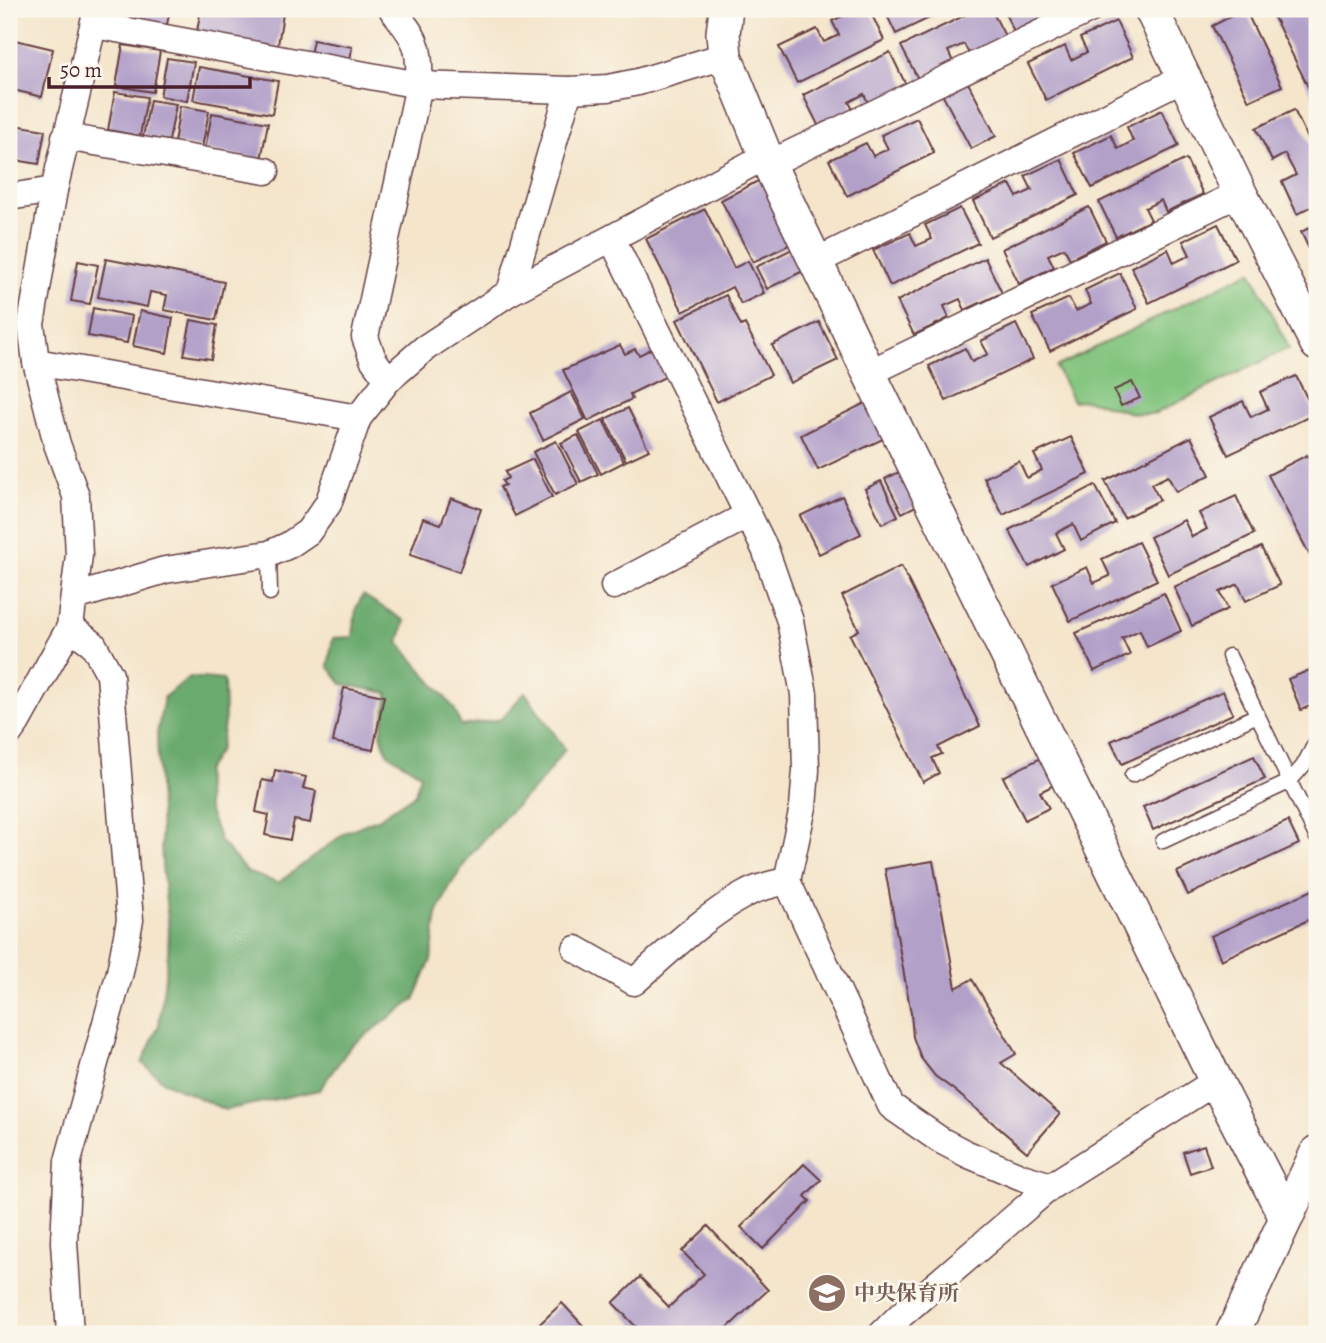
<svg xmlns="http://www.w3.org/2000/svg" width="1326" height="1343" font-family="Alegreya,'Noto Serif JP',serif">
  <style>
    .green { fill: #83c57f; stroke: #667255; stroke-width: 2 }
    .forest { fill: #6aaa6e; stroke: #5a644c; stroke-width: 2 }
    .building { fill: #b2a0c9 }
    .lines { fill: none; stroke-linecap: round; stroke-linejoin: round }
    .service-casing { stroke: #643d43; stroke-width: 17 }
    .minor-casing { stroke: #643d43; stroke-width: 29 }
    .tertiary-casing { stroke: #643d43; stroke-width: 36 }
    .service { stroke: #fff; stroke-width: 14 }
    .minor { stroke: #fff; stroke-width: 26 }
    .tertiary { stroke: #fff; stroke-width: 33 }
    .labels { text-anchor: middle; stroke-width: 5; stroke-linejoin: round; paint-order: stroke }
    .education-label { font-size: 21px; font-weight: bold; fill: #785e54; stroke: #fbf7ec; text-anchor: start }
  </style>
  <rect width="100%" height="100%" fill="#fbf7ec"/>
  <filter id="ink" filterUnits="userSpaceOnUse"><feTurbulence type="fractalNoise" baseFrequency=".0143" numOctaves="2"/><feDisplacementMap in="SourceGraphic" scale="14" xChannelSelector="R" yChannelSelector="G"/><feConvolveMatrix kernelMatrix="1 2 1 2 8 2 1 2 1" color-interpolation-filters="sRGB"/></filter>
  <filter id="wash" filterUnits="userSpaceOnUse"><feTurbulence type="fractalNoise" baseFrequency=".00686" numOctaves="4" result="noise"/><feDisplacementMap in="SourceGraphic" scale="28" xChannelSelector="R" yChannelSelector="G"/><feGaussianBlur stdDeviation="1.57" result="paint"/><feColorMatrix in="noise" values="0 0 0 0 0 0 0 0 0 0 0 0 0 0 0 0 0 1.4 0 .05"/><feComposite in="paint" operator="in"/></filter>
  <g filter="url(#wash)">
    <rect width="100%" height="100%" fill="#f4e5cb"/>
    <path class="green" d="M 1251,271 L 1289,348 L 1156,413 C 1127,420 1101,396 1073,401 L 1056,367 Z"/>
    <polygon class="forest" points="363,595 405,621 399,643 454,708 461,726 501,719 525,692 565,749 539,784 504,817 472,853 450,886 437,914 431,960 414,1000 351,1046 319,1090 225,1110 164,1082 142,1063 159,1025 168,953 169,930 162,865 157,734 164,697 190,677 224,680 225,717 220,749 205,772 207,806 220,841 247,872 278,883 346,832 379,818 415,794 420,774 388,754 381,735 388,693 342,684 328,666 333,638 353,637 356,608"/>
    <g id="blocks">
      <g class="building">
        <polygon points="132,9 170,9 166,30 129,24"/>
        <polygon points="201,9 253,9 283,14 277,51 196,37"/>
        <polygon points="858,9 869,9 884,40 797,83 779,47 817,29 824,42 839,35 832,21"/>
        <polygon points="884,9 948,9 896,34"/>
        <polygon points="978,9 991,9 1006,38 970,56 964,44 948,51 954,64 919,81 901,46"/>
        <polygon points="1003,9 1047,9 1050,17 1015,34"/>
        <polygon points="1245,9 1282,86 1249,101 1212,26"/>
        <polygon points="1270,9 1317,9 1317,105"/>
        <polygon points="1116,21 1133,57 1046,100 1028,64 1065,46 1071,60 1087,52 1080,38"/>
        <polygon points="15,40 53,49 42,97 9,89 9,66"/>
        <polygon points="313,40 352,47 349,67 309,60"/>
        <polygon points="123,45 160,51 153,92 116,86"/>
        <polygon points="890,52 907,87 869,105 864,94 849,102 854,112 820,129 803,95"/>
        <polygon points="167,58 194,62 187,101 160,96"/>
        <polygon points="199,67 278,81 272,114 193,100"/>
        <polygon points="967,81 996,136 971,149 942,94"/>
        <polygon points="115,92 147,97 140,136 108,130"/>
        <polygon points="150,100 176,104 169,141 143,137"/>
        <polygon points="180,106 209,111 202,148 174,143"/>
        <polygon points="1162,110 1179,146 1092,188 1074,153 1111,135 1118,149 1133,141 1127,127"/>
        <polygon points="1294,110 1317,157 1317,204 1297,214 1282,182 1296,175 1285,154 1272,161 1256,128"/>
        <polygon points="212,113 268,123 261,160 205,150"/>
        <polygon points="917,118 934,153 847,196 829,160 866,143 873,156 888,149 881,135"/>
        <polygon points="9,124 45,130 39,164 9,159"/>
        <polygon points="1061,159 1078,195 990,237 973,201 1010,184 1017,197 1032,190 1025,176"/>
        <polygon points="1186,159 1203,194 1166,212 1161,200 1145,208 1151,220 1116,237 1099,202"/>
        <polygon points="760,180 797,241 753,262 721,200"/>
        <polygon points="1089,207 1106,241 1070,259 1064,248 1048,255 1054,267 1019,284 1002,249"/>
        <polygon points="960,208 978,243 890,286 873,250 910,233 916,246 932,239 925,225"/>
        <polygon points="705,209 734,268 748,261 764,293 741,304 732,287 683,312 646,239"/>
        <polygon points="1218,224 1236,260 1149,303 1131,267 1168,249 1174,263 1190,255 1183,241"/>
        <polygon points="1317,224 1317,266 1301,232"/>
        <polygon points="796,247 807,269 767,289 756,267"/>
        <polygon points="985,258 1002,293 965,310 960,299 944,306 949,318 914,335 897,301"/>
        <polygon points="106,259 224,282 216,320 164,310 167,295 150,292 147,307 98,297"/>
        <polygon points="78,261 98,265 90,304 71,301"/>
        <polygon points="1120,273 1137,309 1050,351 1032,315 1069,298 1076,311 1091,304 1085,290"/>
        <polygon points="726,295 741,326 745,324 771,375 717,402 677,320"/>
        <polygon points="93,308 132,316 127,343 88,336"/>
        <polygon points="140,311 173,318 167,353 133,346"/>
        <polygon points="191,320 217,325 211,359 184,355"/>
        <polygon points="819,322 838,360 790,383 772,345"/>
        <polygon points="1016,324 1033,359 946,401 929,366 965,348 972,362 988,354 981,341"/>
        <polygon points="620,345 625,354 635,349 639,355 653,348 667,376 630,394 632,399 588,421 563,370"/>
        <polygon points="1296,376 1315,414 1228,455 1209,417 1243,401 1251,417 1268,409 1260,392"/>
        <polygon points="1132,382 1140,398 1121,406 1114,390"/>
        <polygon points="571,392 585,419 543,440 530,413"/>
        <polygon points="869,401 887,437 818,470 801,435"/>
        <polygon points="628,408 649,450 626,461 605,419"/>
        <polygon points="603,420 624,462 601,474 579,432"/>
        <polygon points="578,435 598,474 581,482 561,443"/>
        <polygon points="1071,437 1089,474 1003,515 984,478 1019,461 1027,478 1042,470 1034,454"/>
        <polygon points="1191,437 1210,475 1176,492 1168,476 1151,484 1160,500 1124,518 1105,481"/>
        <polygon points="556,441 578,484 555,495 533,452"/>
        <polygon points="1307,455 1317,474 1317,569 1268,475"/>
        <polygon points="533,459 552,497 515,516 500,487 505,485 502,481 508,478 505,472"/>
        <polygon points="903,470 920,504 902,513 885,479"/>
        <polygon points="881,481 898,516 882,524 865,489"/>
        <polygon points="1095,485 1115,523 1081,541 1073,524 1056,533 1064,549 1029,567 1009,530"/>
        <polygon points="842,496 861,534 819,554 800,516"/>
        <polygon points="1236,496 1254,534 1168,575 1150,537 1184,520 1192,537 1207,529 1199,513"/>
        <polygon points="451,498 481,509 459,572 410,555 423,518 441,524"/>
        <polygon points="1138,542 1157,580 1070,621 1052,583 1087,567 1094,583 1110,576 1102,559"/>
        <polygon points="1261,547 1280,585 1246,601 1238,584 1220,592 1228,609 1192,626 1174,587"/>
        <polygon points="901,566 980,726 938,747 942,754 932,758 939,773 923,782 850,635 859,630 842,596"/>
        <polygon points="1164,593 1181,631 1147,647 1140,630 1122,638 1130,655 1094,671 1076,633"/>
        <polygon points="1317,667 1317,703 1301,710 1288,679"/>
        <polygon points="344,688 384,696 373,750 333,742"/>
        <polygon points="1223,691 1233,714 1122,764 1111,741"/>
        <polygon points="1051,753 1064,780 1040,792 1049,808 1025,820 1003,777"/>
        <polygon points="1254,756 1265,779 1153,830 1143,807"/>
        <polygon points="275,770 306,777 303,788 316,791 310,823 294,820 290,840 265,835 269,815 256,812 262,780 273,782"/>
        <polygon points="1288,821 1299,844 1188,895 1177,872"/>
        <polygon points="933,861 956,988 972,979 1016,1054 1001,1063 1060,1114 1027,1152 954,1090 935,1076 921,1058 913,1037 911,1013 885,869"/>
        <polygon points="1317,888 1317,916 1221,960 1211,936"/>
        <polygon points="1204,1145 1211,1166 1190,1173 1183,1152"/>
        <polygon points="804,1164 821,1180 805,1196 810,1201 763,1249 741,1227"/>
        <polygon points="708,1226 768,1290 721,1334 643,1334 613,1303 640,1277 669,1307 704,1274 682,1251"/>
        <polygon points="562,1303 591,1334 529,1334"/>
      </g>
    </g>
  </g>
  <g filter="url(#ink)">
    <use href="#blocks" fill-opacity="0" stroke="#643d43" stroke-width="2"/>
    <g class="lines">
      <defs>
        <g id="service">
          <polyline points="269,554 270,593"/>
          <polyline points="1229,656 1317,838"/>
          <polyline points="1132,775 1257,715"/>
          <polyline points="1163,841 1289,782 1303,766 1317,740"/>
        </g>
        <g id="minor">
          <polyline points="97,9 54,190 31,324 36,362 358,418"/>
          <polyline points="95,25 419,85 569,90 608,88 638,82 725,56"/>
          <polyline points="65,137 266,171"/>
          <polyline points="769,164 1091,9"/>
          <polyline points="9,197 54,190"/>
          <polyline points="612,239 765,549 790,621 804,694 806,770 803,807 787,881 891,1106 940,1140 967,1154 1022,1177 1051,1186"/>
          <polyline points="817,261 1185,77"/>
          <polyline points="510,292 569,90"/>
          <polyline points="869,373 1240,193"/>
          <path d="M 388,380 L 373,359 L 365,337 L 419,85 C 421,45 416,39 392,9"/>
          <polyline points="614,586 748,515"/>
          <polyline points="75,597 165,570 269,554 289,545 308,532 328,504 358,418 388,380 425,348 510,292 766,156"/>
          <polyline points="70,627 93,644 110,675 130,920 120,972 68,1161 64,1242 70,1334"/>
          <polyline points="9,733 17,722 70,627 79,555 76,496 57,444 36,362"/>
          <path d="M 576,949 L 634,982 C 668,952 706,915 746,894 C 759,887 773,884 787,881"/>
          <polyline points="882,1334 901,1315 1051,1186 1216,1081"/>
        </g>
        <g id="tertiary">
          <polyline points="726,9 723,33 725,56 769,164 869,373 1216,1081 1286,1218"/>
          <polyline points="1151,9 1240,193 1317,344"/>
          <polyline points="1232,1334 1317,1152"/>
        </g>
      </defs>
      <use href="#service" class="service-casing"/>
      <use href="#minor" class="minor-casing"/>
      <use href="#tertiary" class="tertiary-casing"/>
      <use href="#service" class="service"/>
      <use href="#minor" class="minor"/>
      <use href="#tertiary" class="tertiary"/>
    </g>
  </g>
  <defs>
    <symbol id="school-disc" viewBox="-11 -11 22 22"><circle r="9.5" fill="#8d6e63" stroke="#fbf7ec"/><path d="M0-5L7-2L0 1L-7-2ZM-4 1L0 2.5L4 1V4Q0 6-4 4Z" fill="#fff"/></symbol>
  </defs>
  <g fill-rule="evenodd">
    <use href="#school-disc" x="805" y="1271" width="44" height="44"/>
  </g>
  <g class="labels">
    <g class="education-label">
      <text x="854" y="1300">中央保育所</text>
    </g>
  </g>
  <rect width="1326" height="1343" fill="none" stroke="#fbf7ec" stroke-width="35"/>
  <path d="M49 77v10h201v-10" fill="none" stroke="#4a1f2b" stroke-width="3.5"/>
  <text x="60" y="77" font-size="21" fill="#4a1f2b" stroke="#fbf7ec" stroke-width="5" paint-order="stroke">50 m</text>
</svg>
